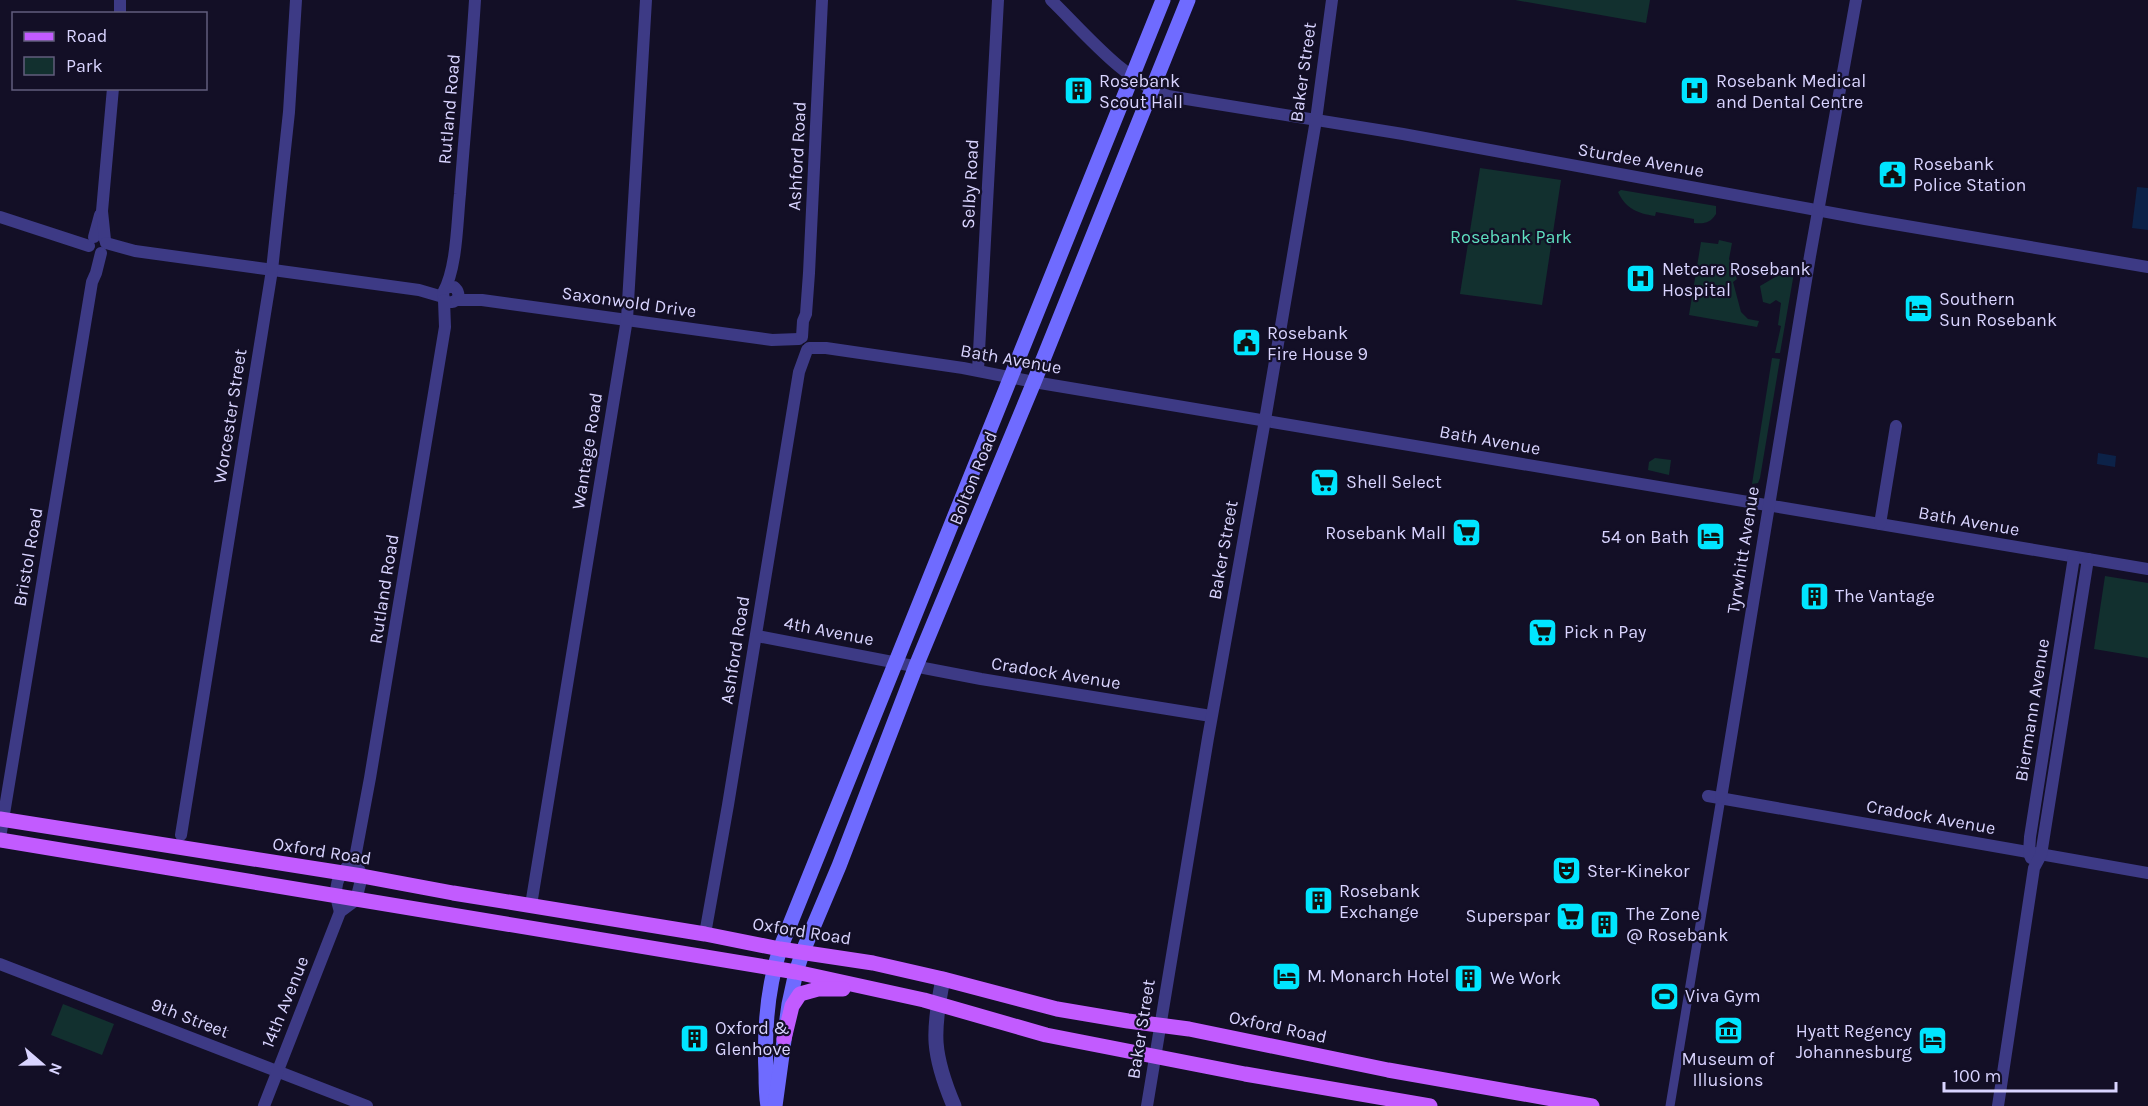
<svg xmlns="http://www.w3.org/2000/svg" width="2148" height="1106" font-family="Karla,sans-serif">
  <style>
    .green { fill: #12302f }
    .water { fill: #0c2248 }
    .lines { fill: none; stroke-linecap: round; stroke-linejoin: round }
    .pedestrian { stroke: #3d3a85; stroke-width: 9 }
    .minor { stroke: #3d3a85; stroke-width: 12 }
    .tertiary { stroke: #3d3a85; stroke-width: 15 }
    .secondary { stroke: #6f6bff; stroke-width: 15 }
    .primary { stroke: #c25bff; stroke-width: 15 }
    .labels { text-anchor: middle; stroke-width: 4.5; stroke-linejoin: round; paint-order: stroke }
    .street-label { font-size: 18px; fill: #d9d4ff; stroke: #130f26 }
    .poi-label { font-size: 18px; fill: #d9d4ff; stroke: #130f26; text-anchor: start }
    .park-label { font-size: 18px; fill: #5fe0c0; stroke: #130f26 }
  </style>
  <rect width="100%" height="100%" fill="#130f26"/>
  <g class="green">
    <polygon points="1515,0 1650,0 1646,23"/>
    <polygon points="1480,168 1561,180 1542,305 1460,294"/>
    <path d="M 1621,190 L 1716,206 L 1716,214 C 1710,223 1705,224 1694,223 L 1694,219 L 1656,212 L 1655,216 C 1637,213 1626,209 1618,192 Z"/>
    <polygon points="1719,240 1732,243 1729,259 1737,279 1733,282 1741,312 1748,319 1759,321 1757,327 1689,315 1701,242 1718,244"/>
    <polygon points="1791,273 1794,273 1780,353 1775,353 1781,326 1778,325 1781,303 1776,300 1770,304 1763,302 1760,286 1777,276"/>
    <polygon points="1772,358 1780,359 1760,478 1758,483 1752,484"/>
    <polygon points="1655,458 1671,460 1669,475 1648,470 1649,462"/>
    <polygon points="2105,576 2148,583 2148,658 2094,649"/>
    <polygon points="63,1004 114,1024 102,1055 51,1035"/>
  </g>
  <g class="water">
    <polygon points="2137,187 2148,188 2148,230 2132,228"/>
    <polygon points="2098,453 2116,456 2115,467 2097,464"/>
  </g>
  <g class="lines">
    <polyline class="pedestrian" points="1670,1106 1721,798"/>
    <g class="minor">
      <path d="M 1051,0 C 1085,33 1123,80 1168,96 L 1403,134 L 1865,219 L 2148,267"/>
      <polyline points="120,14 120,0"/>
      <polyline points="0,217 89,246"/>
      <polyline points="94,237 100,215"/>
      <polyline points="105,240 102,211 113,88"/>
      <polyline points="106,243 135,251 419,290 443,297"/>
      <path d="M 447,287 L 454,287 C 464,295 455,307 444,300 L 443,293 C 457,268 457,223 460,194 C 465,129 471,65 475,0"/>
      <polyline points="457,300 482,300 772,340 799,339"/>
      <polyline points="802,337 803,321 806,314 809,273 822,0"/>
      <polyline points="809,348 826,348 963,368 1034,382 2148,569"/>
      <polyline points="978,370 998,0"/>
      <polyline points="1880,524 1896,426"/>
      <polyline points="757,636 981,679 1211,716"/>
      <polyline points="1708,796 2148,873"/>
      <polyline points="1721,798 1810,256 1856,0"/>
      <polyline points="181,835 272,270 289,112 296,0"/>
      <polyline points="0,838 92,282 96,273 101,253"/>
      <polyline points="355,858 370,778 445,327 444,300"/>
      <polyline points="2031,858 2029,853 2030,837 2074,557"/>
      <polyline points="531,905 627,319 646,0"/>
      <path d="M 340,912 C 332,886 336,877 355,858"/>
      <polyline points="705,934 728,805 799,372 807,350"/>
      <polyline points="0,964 367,1106"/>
      <polyline points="264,1106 340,912 356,900 362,876 359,869"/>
      <polyline points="1147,1106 1208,738 1265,420 1316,120 1332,0"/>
      <polyline points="1998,1106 2034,868 2041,855 2088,559"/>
    </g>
    <path class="tertiary" d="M 943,979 C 932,1033 932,1054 954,1106"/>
    <g class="secondary">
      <path d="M 768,1106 C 766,1095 766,1084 766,1073 C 764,1031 767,989 780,949 L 1163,0"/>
      <polyline points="775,1106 789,1004 796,972 803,951 839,866 916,666 1034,382 1188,0"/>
    </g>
    <g class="primary">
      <polyline points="0,819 362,876 453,893 705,934 780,949 873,963 943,979 1057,1009 1128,1021 1189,1029 1388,1070 1592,1106"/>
      <polyline points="0,840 796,972 924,1000 1046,1035 1245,1074 1430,1106"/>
      <polyline points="784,1039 792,1006 800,994 818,989 843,989"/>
    </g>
  </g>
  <defs>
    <symbol id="building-square" viewBox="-11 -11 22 22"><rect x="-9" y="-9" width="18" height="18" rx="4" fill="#00e5ff" stroke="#130f26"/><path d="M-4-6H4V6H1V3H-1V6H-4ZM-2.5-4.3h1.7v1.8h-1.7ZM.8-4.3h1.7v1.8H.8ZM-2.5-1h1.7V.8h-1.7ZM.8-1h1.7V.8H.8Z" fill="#111"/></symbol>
    <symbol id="hospital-square" viewBox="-11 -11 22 22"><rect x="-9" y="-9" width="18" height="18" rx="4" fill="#00e5ff" stroke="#130f26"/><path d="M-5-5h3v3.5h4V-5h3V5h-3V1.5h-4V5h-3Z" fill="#111"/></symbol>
    <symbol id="civic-square" viewBox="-11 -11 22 22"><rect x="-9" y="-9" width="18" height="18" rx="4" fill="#00e5ff" stroke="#130f26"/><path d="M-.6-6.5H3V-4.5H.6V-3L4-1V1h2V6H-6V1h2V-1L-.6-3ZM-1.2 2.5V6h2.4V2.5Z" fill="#111"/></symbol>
    <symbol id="hotel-square" viewBox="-11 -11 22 22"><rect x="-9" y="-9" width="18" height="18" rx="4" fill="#00e5ff" stroke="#130f26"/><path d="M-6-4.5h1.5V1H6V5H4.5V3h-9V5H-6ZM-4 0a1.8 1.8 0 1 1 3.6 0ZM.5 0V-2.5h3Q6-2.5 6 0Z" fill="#111"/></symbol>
    <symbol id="supermarket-square" viewBox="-11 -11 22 22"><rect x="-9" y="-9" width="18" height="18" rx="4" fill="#00e5ff" stroke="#130f26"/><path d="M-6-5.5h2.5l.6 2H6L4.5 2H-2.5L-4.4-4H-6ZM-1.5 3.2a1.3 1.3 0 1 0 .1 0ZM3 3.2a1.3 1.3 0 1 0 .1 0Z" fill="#111"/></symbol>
    <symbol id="theatre-square" viewBox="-11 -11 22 22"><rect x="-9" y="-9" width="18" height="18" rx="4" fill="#00e5ff" stroke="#130f26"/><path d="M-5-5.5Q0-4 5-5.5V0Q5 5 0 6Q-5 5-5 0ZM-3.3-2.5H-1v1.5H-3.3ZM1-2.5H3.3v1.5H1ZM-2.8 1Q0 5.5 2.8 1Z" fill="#111"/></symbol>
    <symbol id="stadium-square" viewBox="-11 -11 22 22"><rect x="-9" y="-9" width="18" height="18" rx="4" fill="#00e5ff" stroke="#130f26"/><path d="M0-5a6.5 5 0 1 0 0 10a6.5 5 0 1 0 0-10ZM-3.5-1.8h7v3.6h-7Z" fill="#111"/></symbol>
    <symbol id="museum-square" viewBox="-11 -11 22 22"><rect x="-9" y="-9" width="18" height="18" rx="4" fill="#00e5ff" stroke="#130f26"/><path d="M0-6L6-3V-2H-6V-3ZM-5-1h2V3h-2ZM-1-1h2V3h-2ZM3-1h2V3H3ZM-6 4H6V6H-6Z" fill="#111"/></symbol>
  </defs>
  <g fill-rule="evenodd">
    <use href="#building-square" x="1062" y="74" width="33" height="33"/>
    <use href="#hospital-square" x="1678" y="74" width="33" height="33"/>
    <use href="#civic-square" x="1876" y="158" width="33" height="33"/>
    <use href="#hospital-square" x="1624" y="262" width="33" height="33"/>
    <use href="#hotel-square" x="1902" y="292" width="33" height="33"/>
    <use href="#civic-square" x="1230" y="326" width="33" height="33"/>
    <use href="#supermarket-square" x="1308" y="466" width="33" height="33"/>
    <use href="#supermarket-square" x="1450" y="516" width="33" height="33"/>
    <use href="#hotel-square" x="1694" y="520" width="33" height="33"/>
    <use href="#building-square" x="1798" y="580" width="33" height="33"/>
    <use href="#supermarket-square" x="1526" y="616" width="33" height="33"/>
    <use href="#theatre-square" x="1550" y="854" width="33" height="33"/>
    <use href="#building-square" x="1302" y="884" width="33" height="33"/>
    <use href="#supermarket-square" x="1554" y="900" width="33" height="33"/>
    <use href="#building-square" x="1588" y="908" width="33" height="33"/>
    <use href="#hotel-square" x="1270" y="960" width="33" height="33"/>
    <use href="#building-square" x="1452" y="962" width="33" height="33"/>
    <use href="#stadium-square" x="1648" y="980" width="33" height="33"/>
    <use href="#museum-square" x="1712" y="1014" width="33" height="33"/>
    <use href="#building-square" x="678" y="1022" width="33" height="33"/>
    <use href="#hotel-square" x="1916" y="1024" width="33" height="33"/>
  </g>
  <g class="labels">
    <g class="street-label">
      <text transform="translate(1303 72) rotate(-82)" y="6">Baker Street</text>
      <text transform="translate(449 109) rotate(-85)" y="6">Rutland Road</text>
      <text transform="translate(797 156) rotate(-87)" y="6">Ashford Road</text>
      <text transform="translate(1641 160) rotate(10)" y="6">Sturdee Avenue</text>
      <text transform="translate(970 184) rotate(-87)" y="6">Selby Road</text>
      <text transform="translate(629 302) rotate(8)" y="6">Saxonwold Drive</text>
      <text transform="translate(1011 359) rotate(10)" y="6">Bath Avenue</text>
      <text transform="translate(230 416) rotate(-81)" y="6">Worcester Street</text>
      <text transform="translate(1490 440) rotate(10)" y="6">Bath Avenue</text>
      <text transform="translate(587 451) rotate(-81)" y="6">Wantage Road</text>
      <text transform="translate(973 478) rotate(-68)" y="6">Bolton Road</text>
      <text transform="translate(1969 521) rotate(10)" y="6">Bath Avenue</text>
      <text transform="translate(1223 550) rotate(-80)" y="6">Baker Street</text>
      <text transform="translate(1743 550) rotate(-81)" y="6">Tyrwhitt Avenue</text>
      <text transform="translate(28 557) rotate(-80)" y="6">Bristol Road</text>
      <text transform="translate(384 589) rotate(-81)" y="6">Rutland Road</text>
      <text transform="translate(829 631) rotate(11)" y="6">4th Avenue</text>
      <text transform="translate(735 650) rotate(-81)" y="6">Ashford Road</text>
      <text transform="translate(1056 673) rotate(9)" y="6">Cradock Avenue</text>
      <text transform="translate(2032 710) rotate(-81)" y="6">Biermann Avenue</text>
      <text transform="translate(1931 817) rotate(10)" y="6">Cradock Avenue</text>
      <text transform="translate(322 851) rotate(9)" y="6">Oxford Road</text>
      <text transform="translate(802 931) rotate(9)" y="6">Oxford Road</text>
      <text transform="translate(285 1002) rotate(-68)" y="6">14th Avenue</text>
      <text transform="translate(190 1018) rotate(21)" y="6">9th Street</text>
      <text transform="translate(1278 1027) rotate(12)" y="6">Oxford Road</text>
      <text transform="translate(1141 1029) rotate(-81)" y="6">Baker Street</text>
    </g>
    <g class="poi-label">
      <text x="1099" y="87">Rosebank<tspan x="1099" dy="21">Scout Hall</tspan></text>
      <text x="1716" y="87">Rosebank Medical<tspan x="1716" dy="21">and Dental Centre</tspan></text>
      <text x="1913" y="170">Rosebank<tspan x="1913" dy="21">Police Station</tspan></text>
      <text x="1662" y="275">Netcare Rosebank<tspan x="1662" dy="21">Hospital</tspan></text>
      <text x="1939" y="305">Southern<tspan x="1939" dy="21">Sun Rosebank</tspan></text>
      <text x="1267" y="339">Rosebank<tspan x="1267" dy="21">Fire House 9</tspan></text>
      <text x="1346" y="488">Shell Select</text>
      <text x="1446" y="539" text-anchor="end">Rosebank Mall</text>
      <text x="1689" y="543" text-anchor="end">54 on Bath</text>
      <text x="1835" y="602">The Vantage</text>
      <text x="1564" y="638">Pick n Pay</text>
      <text x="1587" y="877">Ster-Kinekor</text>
      <text x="1339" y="897">Rosebank<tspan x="1339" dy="21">Exchange</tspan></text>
      <text x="1626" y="920">The Zone<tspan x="1626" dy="21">@ Rosebank</tspan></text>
      <text x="1550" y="922" text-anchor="end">Superspar</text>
      <text x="1307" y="982">M. Monarch Hotel</text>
      <text x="1490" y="984">We Work</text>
      <text x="1685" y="1002">Viva Gym</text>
      <text x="715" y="1034">Oxford &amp;<tspan x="715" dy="21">Glenhove</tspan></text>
      <text x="1912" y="1037" text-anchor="end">Hyatt Regency<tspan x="1912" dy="21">Johannesburg</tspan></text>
      <text x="1728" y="1065" text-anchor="middle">Museum of<tspan x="1728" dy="21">Illusions</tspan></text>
    </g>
    <g class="park-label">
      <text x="1511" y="243">Rosebank Park</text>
    </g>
  </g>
  <rect x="12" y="12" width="195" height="78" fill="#130f26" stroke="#625e7d" stroke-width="1.5"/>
  <rect x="24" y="32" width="30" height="9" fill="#c25bff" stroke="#625e7d" stroke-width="1.5"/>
  <text x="66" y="42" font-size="18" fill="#d9d4ff">Road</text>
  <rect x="24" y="57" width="30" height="18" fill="#12302f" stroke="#625e7d" stroke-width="1.5"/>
  <text x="66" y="72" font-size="18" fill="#d9d4ff">Park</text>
  <g transform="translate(42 1064) rotate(110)" stroke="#130f26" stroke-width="4.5" paint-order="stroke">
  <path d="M0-4.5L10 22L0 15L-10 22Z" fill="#d9d4ff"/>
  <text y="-9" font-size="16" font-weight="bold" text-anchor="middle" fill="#d9d4ff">N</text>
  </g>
  <path d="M1944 1082v9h172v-9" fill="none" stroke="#d9d4ff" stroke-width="3"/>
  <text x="1953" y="1082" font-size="18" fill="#d9d4ff" stroke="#130f26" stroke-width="4.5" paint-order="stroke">100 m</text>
</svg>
